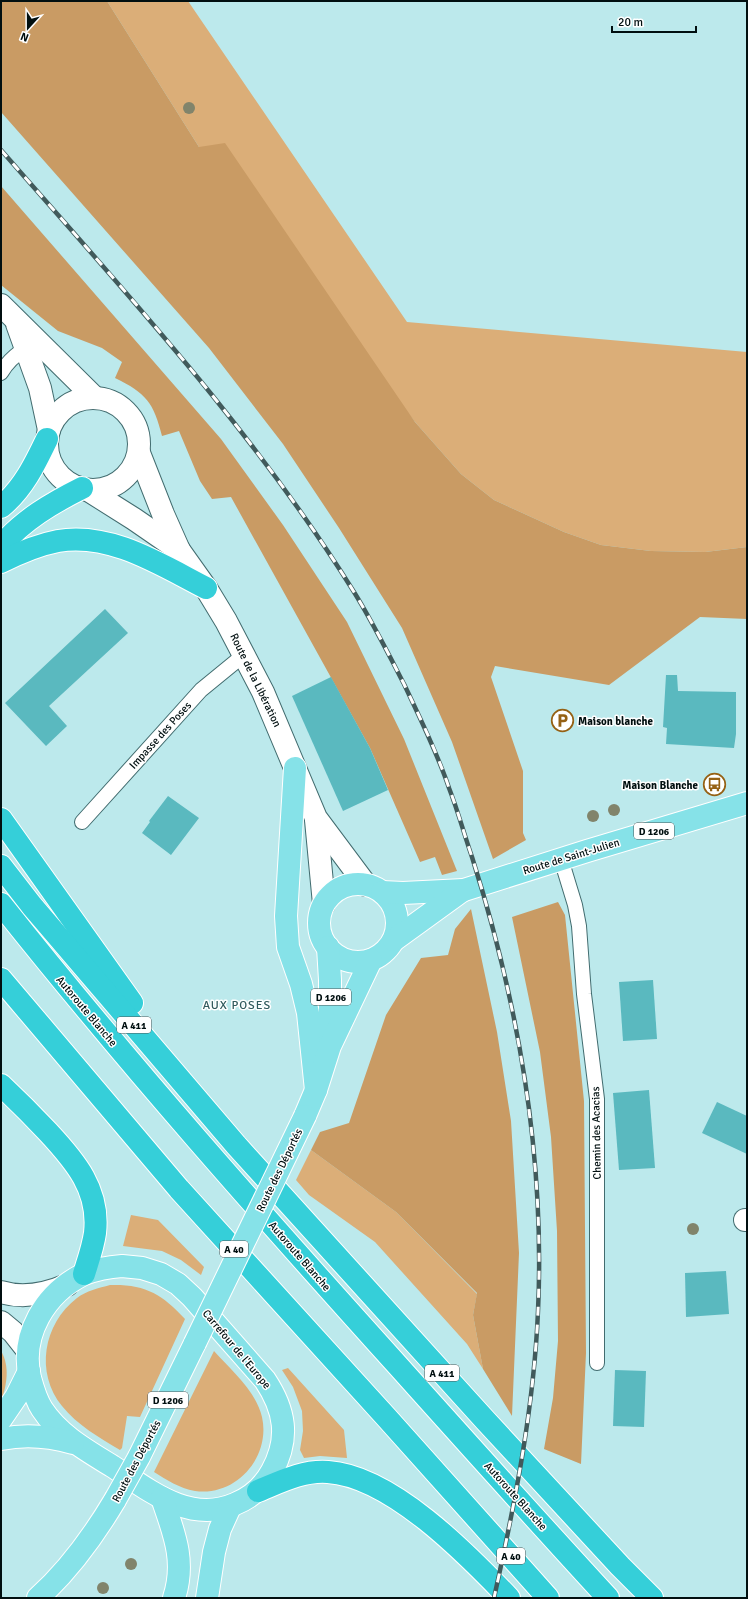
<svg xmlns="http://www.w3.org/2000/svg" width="748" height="1599" font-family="Signika,sans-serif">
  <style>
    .green { fill: #dbae78 }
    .forest { fill: #c99b64 }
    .building { fill: #5ab9bf }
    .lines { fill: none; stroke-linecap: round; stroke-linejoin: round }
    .lane-casing { stroke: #426c6f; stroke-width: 16 }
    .street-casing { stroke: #426c6f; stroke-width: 24 }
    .secondary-casing { stroke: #426c6f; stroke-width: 24 }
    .primary-casing { stroke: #fff; stroke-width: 24 }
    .highway-casing { stroke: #fff; stroke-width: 24 }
    .lane { stroke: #fff; stroke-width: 14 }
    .street { stroke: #fff; stroke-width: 22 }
    .secondary { stroke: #fff; stroke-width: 22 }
    .primary { stroke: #86e2e8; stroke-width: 22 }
    .highway { stroke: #35cfd9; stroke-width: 22 }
    .rail-casing { stroke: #415a5b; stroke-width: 4.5 }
    .rail { stroke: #fff; stroke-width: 3; stroke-dasharray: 9; stroke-linecap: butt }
    .primary-bridge-casing { stroke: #fff; stroke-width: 24; stroke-linecap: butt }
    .primary-bridge { stroke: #86e2e8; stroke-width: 22 }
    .tree { fill: #81846b }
    .labels { text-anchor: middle; stroke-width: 3; stroke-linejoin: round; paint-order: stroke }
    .shield { fill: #fff; stroke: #4d5758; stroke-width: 1 }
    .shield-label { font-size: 10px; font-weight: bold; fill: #010f10 }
    .street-label { font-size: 11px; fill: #010f10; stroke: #fff }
    .poi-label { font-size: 11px; font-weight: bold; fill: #010f10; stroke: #fff; text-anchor: start }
    .neighbourhood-label { font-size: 12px; letter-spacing: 1px; fill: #305a5d; stroke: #fff }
  </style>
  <rect width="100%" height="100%" fill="#bce9ec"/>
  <g class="green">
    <polygon points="107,1 188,1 407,322 747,352 747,547 705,552 651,551 601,545 564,532 494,500 461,474 415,422 199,147"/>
    <polygon points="311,1150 396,1212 477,1294 473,1315 483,1369 467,1344 375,1242 309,1195 296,1180"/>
    <polygon points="131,1215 158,1220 204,1267 201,1275 181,1260 162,1251 123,1246"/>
    <path d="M 110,1285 C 145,1284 162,1294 185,1319 L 140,1417 L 127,1416 L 122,1448 L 120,1450 C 100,1438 77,1425 62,1406 C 35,1373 43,1324 77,1298 C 86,1291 99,1288 110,1285 Z"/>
    <path d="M 1,1351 C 10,1366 7,1385 1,1401 Z"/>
    <path d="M 214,1351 C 231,1370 256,1391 262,1417 C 271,1457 236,1497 195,1491 C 179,1488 167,1480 154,1472 Z"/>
    <polygon points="288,1368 344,1430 347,1458 320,1456 304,1458 300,1450 303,1431 302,1411 293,1387 282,1370"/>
  </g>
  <g class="forest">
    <polygon points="1,1 107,1 199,147 225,143 415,422 461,474 494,500 564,532 601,545 651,551 705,552 747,547 747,619 700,617 609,685 495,666 491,677 523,771 523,833 526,840 493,859 452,742 402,628 339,528 283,444 209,348 1,112"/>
    <path d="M 1,186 L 221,439 L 283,525 L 347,622 L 404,739 L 457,871 L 442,875 L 435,857 L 420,862 L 370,748 L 231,497 L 212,499 L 200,481 L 179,431 L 162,436 C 154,403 146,393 115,378 L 122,362 L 102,348 L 58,331 L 1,285 Z"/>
    <polygon points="558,902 565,915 584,1101 586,1353 581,1464 544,1449 553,1398 558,1341 557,1231 551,1137 540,1052 512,917"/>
    <polygon points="471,909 497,1032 511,1121 519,1253 512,1416 483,1369 473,1315 477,1293 396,1212 311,1150 320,1132 349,1123 386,1015 421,958 448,955 455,929"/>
  </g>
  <g class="building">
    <polygon points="105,609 128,633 49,706 67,726 46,746 5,703"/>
    <polygon points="666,675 677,675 678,691 736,692 736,734 734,748 666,744 667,728 663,727"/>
    <polygon points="331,677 370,748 388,790 343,811 292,696"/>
    <polygon points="168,796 199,818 171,855 142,833 150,822 149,821"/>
    <polygon points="653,980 657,1039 623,1041 619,982"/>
    <polygon points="649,1090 655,1168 619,1170 613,1093"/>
    <polygon points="717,1102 747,1116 747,1154 702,1133"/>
    <polygon points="726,1271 729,1314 686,1317 685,1273"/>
    <polygon points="615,1370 646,1371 644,1427 613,1426"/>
  </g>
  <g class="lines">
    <defs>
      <g id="lane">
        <path d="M 1,373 C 7,362 15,355 26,348"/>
        <polyline points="82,822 201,690 245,654"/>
        <polyline points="561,859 575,905 579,926 584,994 597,1099 597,1363"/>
      </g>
      <g id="street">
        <polyline points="745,1220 747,1220"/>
        <path d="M 1,1292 C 24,1299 46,1294 67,1285"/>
        <polyline points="1,1322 13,1332 28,1351"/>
      </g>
      <g id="secondary">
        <polyline points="1,305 95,398"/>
        <polyline points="17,324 40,388 49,430"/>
        <circle cx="93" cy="444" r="46"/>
        <polyline points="139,453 163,514 179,550 206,588 226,621 263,692 316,818 366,885"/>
        <polyline points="88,490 134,519 179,550"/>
        <polyline points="316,820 324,904"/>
      </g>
      <g id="primary">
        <polyline points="295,768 286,916 288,947 301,984 308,1013 316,1090"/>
        <circle cx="358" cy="923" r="39"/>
        <polyline points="382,892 403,893 464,890 587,851 747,803"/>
        <polyline points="394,940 463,890"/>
        <polyline points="328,947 330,980 330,1037"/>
        <polyline points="305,1116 316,1090 330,1046 371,960"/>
        <path d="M 122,1266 L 142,1268 L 161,1274 L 178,1284 L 192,1297 L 265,1380 C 285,1410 290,1438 272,1471 C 264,1486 252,1497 235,1504 C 189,1524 149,1490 112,1466 C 86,1450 59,1435 42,1409 C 36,1400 33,1389 30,1378 C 20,1335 45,1293 84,1274 C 97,1269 109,1267 122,1266 Z"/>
        <polyline points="1,1419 16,1397 29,1371"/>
        <path d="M 1,1439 C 25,1434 49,1436 73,1443"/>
        <polyline points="139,1457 195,1343"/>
        <path d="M 162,1498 C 174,1533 186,1561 174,1598"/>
        <path d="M 38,1598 C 70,1569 93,1537 115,1500"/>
        <polyline points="207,1598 214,1552 220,1529 230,1507"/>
      </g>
      <g id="highway">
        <path d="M 1,507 C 23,489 35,464 47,439"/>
        <path d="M 1,546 C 23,520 52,503 82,488"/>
        <path d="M 1,562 C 19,553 37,545 58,541 C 111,532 161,565 206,588"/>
        <polyline points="1,819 132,1003"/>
        <polyline points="1,866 32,906 236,1145 485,1420 620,1566 652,1598"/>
        <path d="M 1,904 C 128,1064 263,1216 400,1368 C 469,1445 538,1522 608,1598"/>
        <polyline points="1,979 179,1189 387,1418 548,1598"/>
        <path d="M 1,1085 C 17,1100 33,1116 48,1132 C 75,1161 100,1190 95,1233 C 93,1247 88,1261 84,1274"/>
        <path d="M 258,1491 C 280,1482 303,1470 328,1472 C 391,1476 467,1554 509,1598"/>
      </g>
    </defs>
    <use href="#lane" class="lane-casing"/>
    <use href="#street" class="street-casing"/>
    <use href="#secondary" class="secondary-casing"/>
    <use href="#primary" class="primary-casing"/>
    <use href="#highway" class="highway-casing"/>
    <use href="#lane" class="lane"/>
    <use href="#street" class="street"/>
    <use href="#secondary" class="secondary"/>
    <use href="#primary" class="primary"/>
    <use href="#highway" class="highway"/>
    <defs>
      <path id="rail" d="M 1,150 C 125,292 254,431 354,592 C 372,621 388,653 404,684 C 420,718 437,752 449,788 C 458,811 464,834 472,857 C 518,1002 545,1158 538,1311 C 534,1407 515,1503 494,1598"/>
    </defs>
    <use href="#rail" class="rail-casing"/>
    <use href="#rail" class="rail"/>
    <defs>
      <g id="primary-bridge">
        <polyline points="195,1343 305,1116"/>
        <polyline points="115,1500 139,1457"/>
      </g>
    </defs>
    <use href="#primary-bridge" class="primary-bridge-casing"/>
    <use href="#primary-bridge" class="primary-bridge"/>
  </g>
  <g class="tree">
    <circle cx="189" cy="108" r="6"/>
    <circle cx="614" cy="810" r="6"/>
    <circle cx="593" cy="816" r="6"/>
    <circle cx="693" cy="1229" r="6"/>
    <circle cx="131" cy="1564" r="6"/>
    <circle cx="103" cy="1588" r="6"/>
  </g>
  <defs>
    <symbol id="parking-ring" viewBox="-11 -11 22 22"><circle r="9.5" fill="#fff" stroke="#956115" stroke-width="1.5"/><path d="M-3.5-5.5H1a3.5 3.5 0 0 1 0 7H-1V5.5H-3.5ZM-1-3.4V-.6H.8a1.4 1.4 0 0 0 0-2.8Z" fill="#956115"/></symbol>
    <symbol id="bus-ring" viewBox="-11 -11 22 22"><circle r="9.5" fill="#fff" stroke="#956115" stroke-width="1.5"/><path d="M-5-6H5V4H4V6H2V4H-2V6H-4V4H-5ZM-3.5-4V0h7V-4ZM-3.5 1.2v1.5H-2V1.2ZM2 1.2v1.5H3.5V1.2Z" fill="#956115"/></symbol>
  </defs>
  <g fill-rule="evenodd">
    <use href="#parking-ring" x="550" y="708" width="25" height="25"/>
    <use href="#bus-ring" x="702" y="772" width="25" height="25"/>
  </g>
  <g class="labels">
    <g class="shield">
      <rect x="634" y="823" width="40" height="16" rx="3"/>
      <rect x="311" y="989" width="40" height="16" rx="3"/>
      <rect x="117" y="1017" width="34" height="16" rx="3"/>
      <rect x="220" y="1241" width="28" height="16" rx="3"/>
      <rect x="425" y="1365" width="34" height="16" rx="3"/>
      <rect x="148" y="1392" width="40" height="16" rx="3"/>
      <rect x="497" y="1548" width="28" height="16" rx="3"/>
    </g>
    <g class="shield-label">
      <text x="654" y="835">D 1206</text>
      <text x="331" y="1001">D 1206</text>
      <text x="134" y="1029">A 411</text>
      <text x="234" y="1253">A 40</text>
      <text x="442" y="1377">A 411</text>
      <text x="168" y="1404">D 1206</text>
      <text x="511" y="1560">A 40</text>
    </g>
    <g class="street-label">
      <text transform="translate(256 680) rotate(64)" y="4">Route de la Libération</text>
      <text transform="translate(160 735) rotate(-48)" y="4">Impasse des Poses</text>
      <text transform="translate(571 856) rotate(-17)" y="4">Route de Saint-Julien</text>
      <text transform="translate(87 1011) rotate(50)" y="4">Autoroute Blanche</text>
      <text transform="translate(596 1133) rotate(-91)" y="4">Chemin des Acacias</text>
      <text transform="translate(279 1170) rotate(-64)" y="4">Route des Déportés</text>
      <text transform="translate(300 1256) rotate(49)" y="4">Autoroute Blanche</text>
      <text transform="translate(237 1349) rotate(50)" y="4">Carrefour de l'Europe</text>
      <text transform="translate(136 1461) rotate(-62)" y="4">Route des Déportés</text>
      <text transform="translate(516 1496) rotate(48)" y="4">Autoroute Blanche</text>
    </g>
    <g class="poi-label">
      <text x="578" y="725">Maison blanche</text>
      <text x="698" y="789" text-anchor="end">Maison Blanche</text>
    </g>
    <g class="neighbourhood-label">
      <text x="237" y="1009">AUX POSES</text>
    </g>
  </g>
  <rect width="748" height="1599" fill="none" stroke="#010f10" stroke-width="4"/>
  <g transform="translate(28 28) rotate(201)" stroke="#ffffff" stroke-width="3" paint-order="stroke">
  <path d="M0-3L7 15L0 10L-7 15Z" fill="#010f10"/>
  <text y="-6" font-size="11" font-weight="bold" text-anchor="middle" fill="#010f10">N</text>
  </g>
  <path d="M612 26v6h84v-6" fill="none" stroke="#010f10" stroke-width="2"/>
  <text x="618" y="26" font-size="12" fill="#010f10" stroke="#ffffff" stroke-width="3" paint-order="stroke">20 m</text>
</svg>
